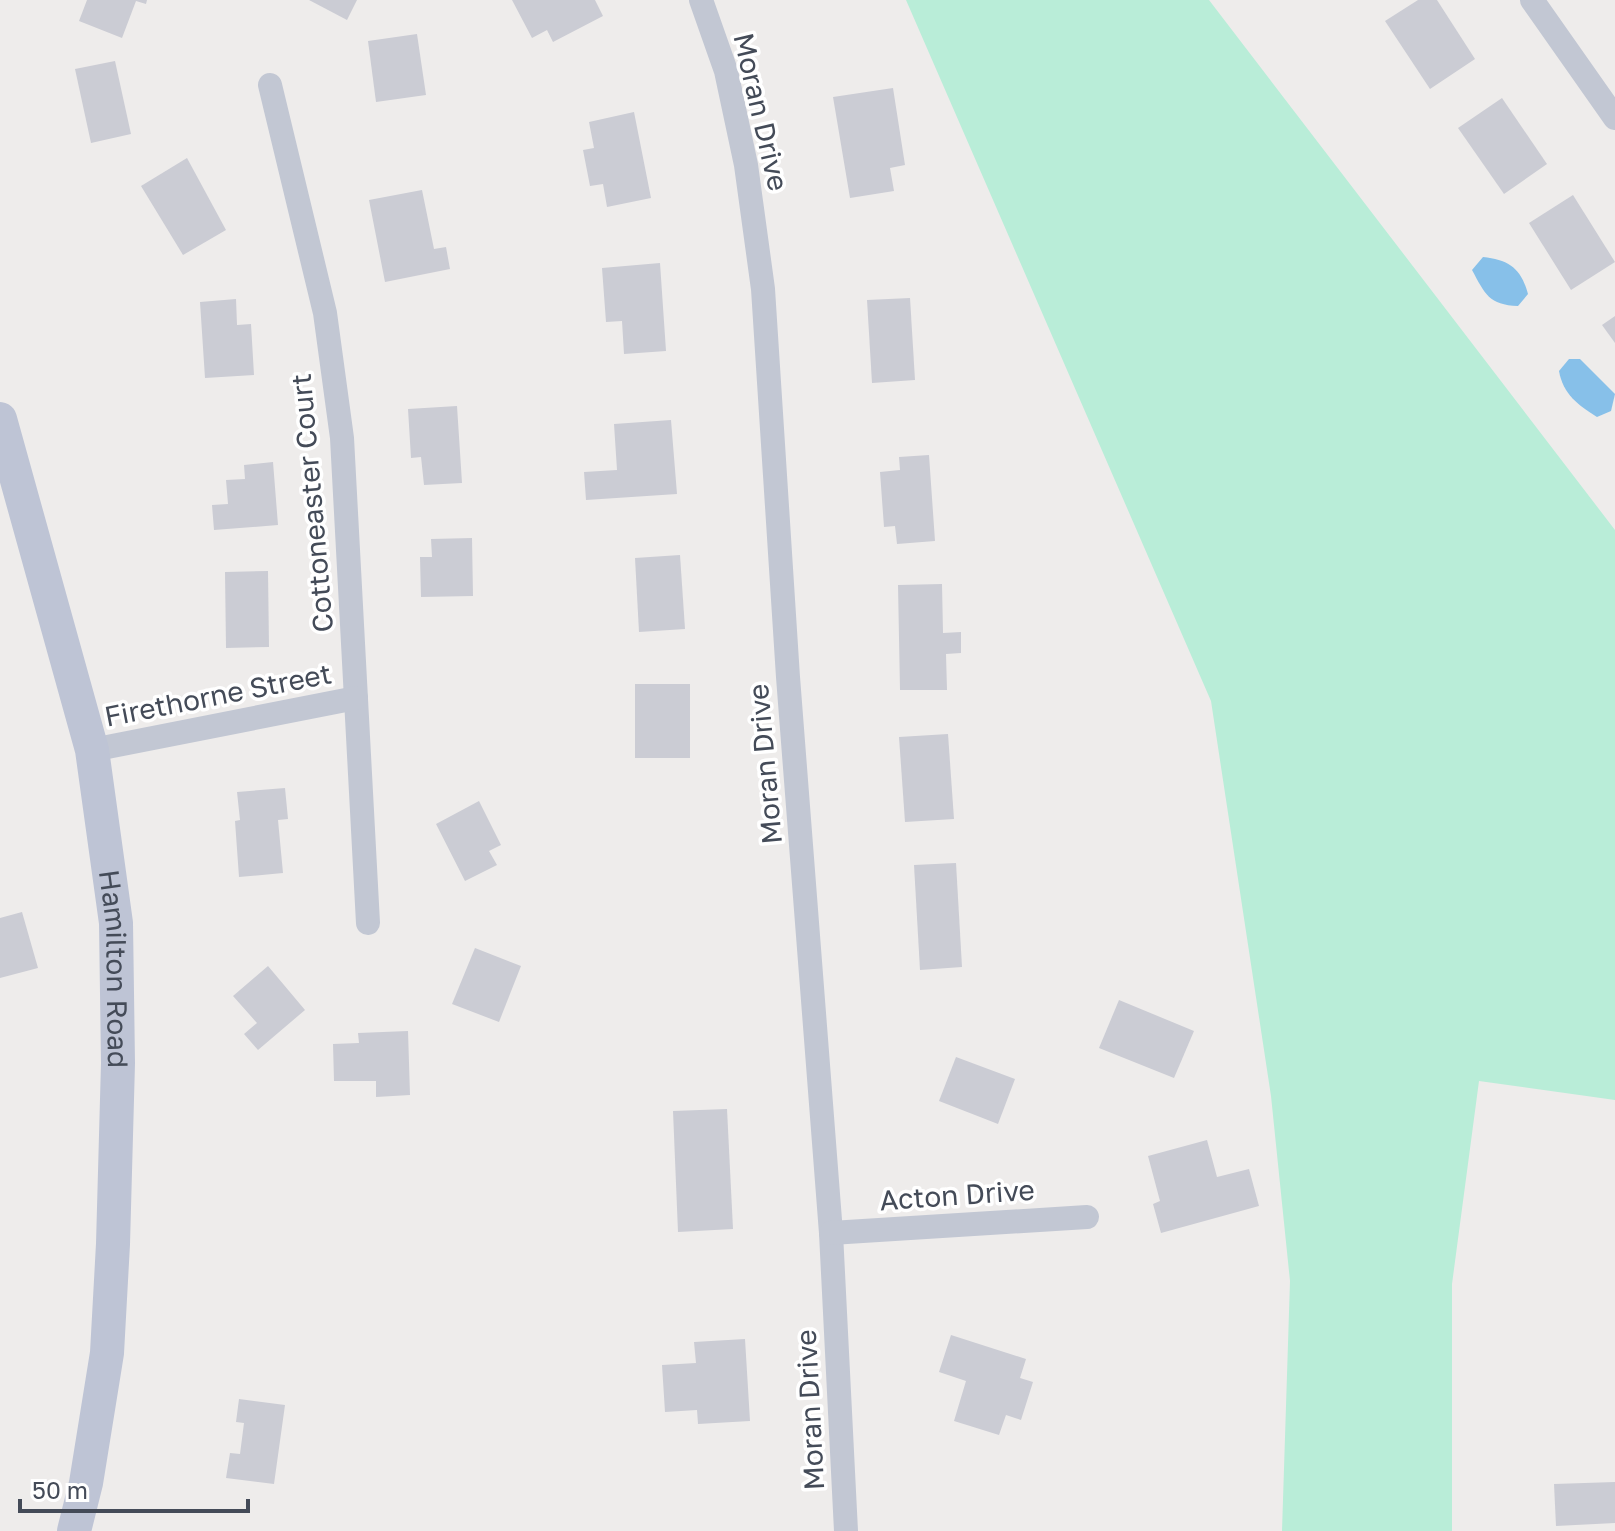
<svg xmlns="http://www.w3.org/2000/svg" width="1615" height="1531" font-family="'Golos Text',sans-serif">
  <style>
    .green { fill: #b9edd8 }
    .water { fill: #87c0e9 }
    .building { fill: #cbccd4 }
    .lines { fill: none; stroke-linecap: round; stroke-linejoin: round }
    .street { stroke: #c2c7d3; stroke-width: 24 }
    .secondary { stroke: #bec4d5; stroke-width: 34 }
    .labels { text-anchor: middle; stroke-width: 7; stroke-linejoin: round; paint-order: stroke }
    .street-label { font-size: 28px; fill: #444b58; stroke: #fff }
  </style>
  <rect width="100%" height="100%" fill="#eeeceb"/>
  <polygon class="green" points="906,0 1209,0 1615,530 1615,1100 1479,1081 1452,1284 1452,1531 1282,1531 1290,1281 1271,1096 1211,701"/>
  <g class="water">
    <path d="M 1483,257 C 1509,260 1521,268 1528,294 L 1518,306 C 1489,305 1485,294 1472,270 Z"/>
    <path d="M 1569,359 L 1580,359 L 1615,394 L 1611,411 L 1597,417 C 1578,405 1563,394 1559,371 Z"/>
  </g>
  <g class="building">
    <polygon points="87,0 147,0 146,4 136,1 122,38 79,21"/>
    <polygon points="309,0 357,0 347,20"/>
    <polygon points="512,0 595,0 603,16 553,42 547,30 532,38"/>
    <polygon points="1418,0 1437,0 1475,59 1430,89 1385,21"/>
    <polygon points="417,34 426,95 376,102 368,41"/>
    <polygon points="115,61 131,134 91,143 75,69"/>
    <polygon points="893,88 905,165 890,168 894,191 850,198 833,97"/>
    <polygon points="1502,98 1547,164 1504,194 1458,128"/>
    <polygon points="634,112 651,198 607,207 603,184 590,186 583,150 594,148 589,122"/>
    <polygon points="187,158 226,230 183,255 141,186"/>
    <polygon points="422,190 434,249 446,247 450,269 385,282 369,200"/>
    <polygon points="1573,195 1615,262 1571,290 1529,223"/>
    <polygon points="660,263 666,351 624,354 622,321 606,322 602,268"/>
    <polygon points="910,298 915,380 872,383 867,300"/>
    <polygon points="236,299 237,325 251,324 254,375 205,378 200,302"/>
    <polygon points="1615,316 1615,343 1602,325"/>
    <polygon points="457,406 462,483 424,485 421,457 411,458 408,409"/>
    <polygon points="671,420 677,494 586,500 584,472 617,470 614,424"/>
    <polygon points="929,455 935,541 897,544 895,526 884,527 880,472 900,470 899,457"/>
    <polygon points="273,462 278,525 214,530 212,505 228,504 226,480 245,479 244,465"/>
    <polygon points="472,538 473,596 421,597 420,557 432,557 431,539"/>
    <polygon points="680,555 685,629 639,632 635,558"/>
    <polygon points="268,571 269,647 226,648 225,572"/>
    <polygon points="942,584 943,633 961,632 961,653 946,654 947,690 900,690 898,585"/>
    <rect x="635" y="684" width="55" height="74"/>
    <polygon points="948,734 954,819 905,822 899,737"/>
    <polygon points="285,788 288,819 278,820 283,873 239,877 235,821 240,820 237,792"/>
    <polygon points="479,801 501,845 489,851 497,865 465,881 436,824"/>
    <polygon points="956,863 962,967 920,970 914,865"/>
    <polygon points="22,912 38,968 0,978 0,918"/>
    <polygon points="475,948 521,966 499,1022 452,1004"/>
    <polygon points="268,966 305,1010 258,1050 244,1034 257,1023 233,996"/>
    <polygon points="1119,1000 1194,1031 1174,1078 1099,1048"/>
    <polygon points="408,1031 410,1095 376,1097 376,1081 334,1081 333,1044 359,1043 358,1033"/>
    <polygon points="956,1057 1015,1079 998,1124 939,1101"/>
    <polygon points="727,1109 733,1229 678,1232 673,1111"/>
    <polygon points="1207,1140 1217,1177 1249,1169 1259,1206 1161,1233 1153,1204 1160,1201 1148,1156"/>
    <polygon points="951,1335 1026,1359 1020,1378 1033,1382 1021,1420 1006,1415 999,1435 954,1421 966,1381 939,1372"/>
    <polygon points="745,1339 750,1421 698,1424 697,1410 665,1412 662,1365 696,1363 694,1342"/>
    <polygon points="239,1399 285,1405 274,1484 226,1478 230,1453 240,1454 244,1423 236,1422"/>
    <polygon points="1615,1482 1615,1523 1556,1526 1554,1484"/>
  </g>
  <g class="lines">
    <g class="street">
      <polyline points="701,0 726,71 746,165 763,289 788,677 831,1233 846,1531"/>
      <polyline points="1532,0 1615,118"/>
      <polyline points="270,85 325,313 342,438 368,923"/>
      <polyline points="92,750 356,698"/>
      <polyline points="831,1233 1087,1217"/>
    </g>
    <path class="secondary" id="s1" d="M 0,419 L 92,750 L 116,923 L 118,1063 L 113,1244 L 107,1353 L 86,1483 L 74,1531"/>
  </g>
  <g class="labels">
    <g class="street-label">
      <text transform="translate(761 112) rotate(77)" y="10">Moran Drive</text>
      <text transform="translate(312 503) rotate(-95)" y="10">Cottoneaster Court</text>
      <text transform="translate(218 695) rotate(-11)" y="10">Firethorne Street</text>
      <text transform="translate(765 764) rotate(-95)" y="10">Moran Drive</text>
      <text dy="10" stroke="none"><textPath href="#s1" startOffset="564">Hamilton Road</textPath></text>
      <text transform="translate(957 1195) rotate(-4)" y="10">Acton Drive</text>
      <text transform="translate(810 1410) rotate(-93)" y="10">Moran Drive</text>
    </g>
  </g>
  <path d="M20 1499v12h228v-12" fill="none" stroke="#444b58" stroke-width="4"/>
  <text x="32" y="1499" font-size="24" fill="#444b58" stroke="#ffffff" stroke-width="6" paint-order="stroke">50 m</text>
</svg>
